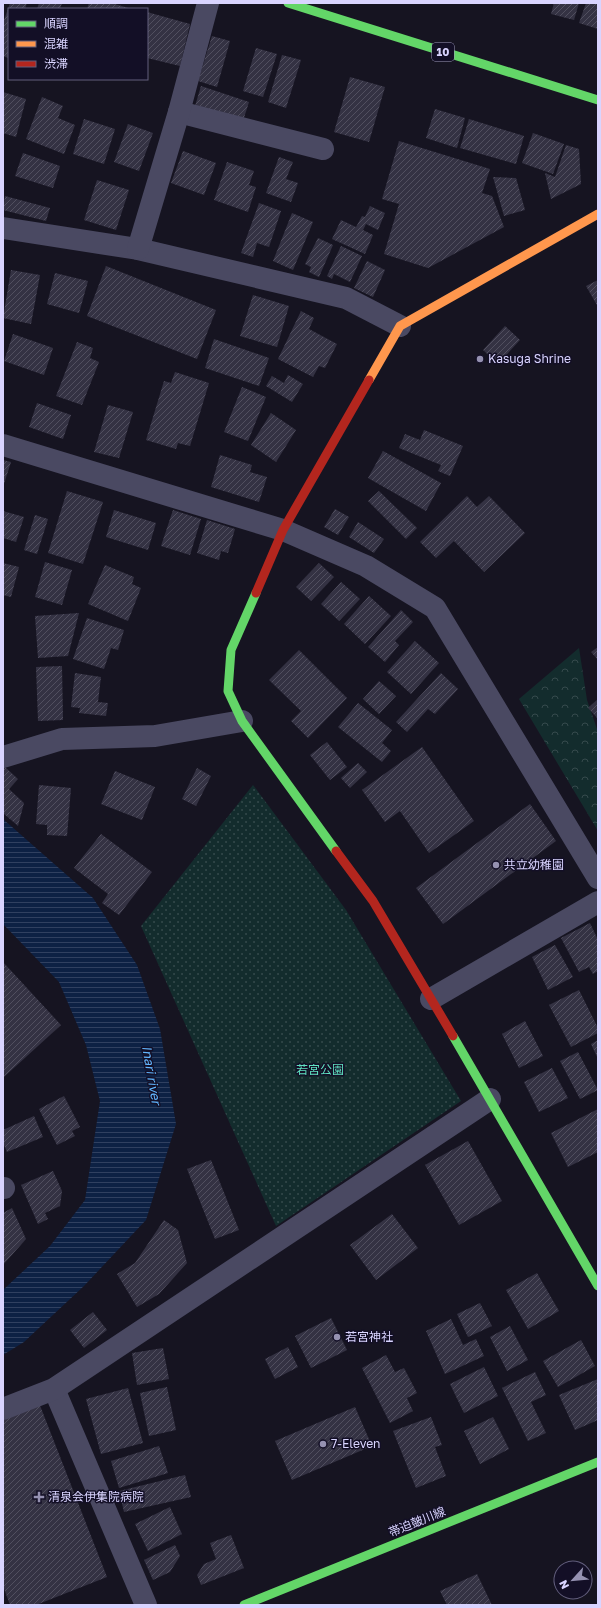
<svg xmlns="http://www.w3.org/2000/svg" width="601" height="1608" font-family="'Golos Text','Noto Sans JP',sans-serif">
  <style>
    .forest { fill: url(#forest-crowns) }
    .park { fill: url(#park-dots) }
    .water { fill: url(#water-rules) }
    .building { fill: url(#building-hatch) }
    .lines { fill: none; stroke-linecap: round; stroke-linejoin: round }
    .street { stroke: #4a4962; stroke-width: 22 }
    .fast { stroke: #63d668; stroke-width: 9 }
    .slow { stroke: #ff974d; stroke-width: 9 }
    .jam { stroke: #b3261e; stroke-width: 9 }
    .poi-dot { fill: #9591b1; stroke: #130f26; stroke-width: 1.5 }
    .labels { text-anchor: middle; stroke-width: 3; stroke-linejoin: round; paint-order: stroke }
    .shield { fill: #130f26; stroke: #9e99be; stroke-width: 1 }
    .shield-label { font-size: 11px; font-weight: bold; fill: #d9d4ff }
    .poi-label { font-size: 12px; fill: #d9d4ff; stroke: #130f26; text-anchor: start }
    .park-label { font-size: 12px; fill: #5fe0c0; stroke: #130f26 }
    .street-label { font-size: 12px; fill: #d9d4ff; stroke: #130f26 }
    .water-label { font-size: 13px; font-style: italic; fill: #62b6ff; stroke: #130f26 }
  </style>
  <defs>
    <pattern id="forest-crowns" width="20" height="18" patternUnits="userSpaceOnUse"><rect width="20" height="18" fill="#132c2d"/><path d="M2 6a3 3 0 1 1 6 0M12 15a3 3 0 1 1 6 0" fill="none" stroke="#354a4c"/></pattern>
    <pattern id="park-dots" width="8" height="8" patternUnits="userSpaceOnUse"><rect width="8" height="8" fill="#132c2d"/><path d="M2 2h.1M6 6h.1" fill="none" stroke="#354a4c" stroke-width="1.8" stroke-linecap="round"/></pattern>
    <pattern id="water-rules" width="6" height="5" patternUnits="userSpaceOnUse"><rect width="6" height="5" fill="#0d2144"/><path d="M0 2.5h6" fill="none" stroke="#304060"/></pattern>
    <pattern id="building-hatch" width="6" height="6" patternUnits="userSpaceOnUse"><rect width="6" height="6" fill="#343243"/><path d="M-1 1l2-2M0 6l6-6M5 7l2-2" fill="none" stroke="#514f5f"/></pattern>
  </defs>
  <rect width="100%" height="100%" fill="#161421"/>
  <polygon class="forest" points="579,648 587,700 598,732 598,831 519,699"/>
  <polygon class="park" points="253,785 346,910 461,1101 276,1226 141,926"/>
  <polygon class="water" points="3,819 93,898 137,965 160,1029 176,1124 146,1220 84,1286 24,1342 3,1355 3,1290 50,1246 85,1200 100,1101 86,1045 59,982 3,924"/>
  <g class="building">
    <polygon points="10,3 27,3 25,9 9,9 8,58 3,56 3,23"/>
    <polygon points="39,3 62,3 60,9 37,9"/>
    <polygon points="89,3 111,3 132,9 87,9"/>
    <polygon points="554,3 579,3 574,20 551,14"/>
    <polygon points="586,3 598,3 598,29 579,23"/>
    <polygon points="147,12 190,24 180,66 147,58"/>
    <polygon points="212,36 230,41 217,87 198,81"/>
    <polygon points="256,48 277,54 263,97 243,91"/>
    <polygon points="282,55 301,60 286,108 268,102"/>
    <polygon points="350,77 385,87 369,142 334,132"/>
    <polygon points="201,86 249,102 243,121 195,106"/>
    <polygon points="3,92 26,99 16,137 3,133"/>
    <polygon points="42,97 63,106 58,118 75,125 64,154 26,139"/>
    <polygon points="435,109 465,118 457,148 426,138"/>
    <polygon points="84,119 115,129 104,164 73,154"/>
    <polygon points="469,119 524,136 516,164 460,148"/>
    <polygon points="128,124 153,133 139,171 114,162"/>
    <polygon points="533,133 564,144 553,174 522,163"/>
    <polygon points="399,141 490,169 482,193 492,196 504,227 428,268 384,254 399,204 382,199"/>
    <polygon points="566,145 579,149 581,184 551,199 545,173 555,177"/>
    <polygon points="183,151 216,163 204,195 171,183"/>
    <polygon points="23,153 60,166 53,188 15,176"/>
    <polygon points="279,157 293,162 286,179 298,183 291,202 266,193"/>
    <polygon points="227,162 254,171 249,185 256,187 248,212 214,200"/>
    <polygon points="493,177 516,178 525,210 504,216"/>
    <polygon points="97,180 129,190 116,230 84,220"/>
    <polygon points="5,196 50,208 46,221 3,210"/>
    <polygon points="259,203 281,211 269,247 257,243 253,257 241,253"/>
    <polygon points="370,206 385,213 378,230 366,224 363,230 373,235 365,254 332,239 341,220 356,227 362,216 365,217"/>
    <polygon points="292,213 313,222 293,270 273,261"/>
    <polygon points="318,238 333,245 319,277 309,272 311,267 305,264"/>
    <polygon points="341,246 362,256 350,282 334,274 332,279 327,276"/>
    <polygon points="367,261 385,270 373,297 354,288"/>
    <polygon points="106,266 216,310 197,359 87,316"/>
    <polygon points="11,270 40,275 31,324 3,318"/>
    <polygon points="55,273 88,281 79,313 47,304"/>
    <polygon points="598,280 598,307 586,286"/>
    <polygon points="253,295 289,306 277,347 240,336"/>
    <polygon points="301,311 314,318 309,329 337,344 325,368 319,366 313,377 278,359"/>
    <polygon points="505,326 520,340 498,364 483,350"/>
    <polygon points="13,334 53,348 44,375 4,361"/>
    <polygon points="214,339 269,358 259,386 205,368"/>
    <polygon points="77,342 93,348 90,358 99,362 82,405 56,396"/>
    <polygon points="175,372 209,383 190,446 178,443 176,449 146,440 164,381 171,383"/>
    <polygon points="288,375 303,384 292,402 266,386 272,376 284,383"/>
    <polygon points="242,387 266,397 248,441 224,432"/>
    <polygon points="37,403 71,415 63,439 29,427"/>
    <polygon points="108,405 133,412 119,458 94,452"/>
    <polygon points="271,413 296,430 276,462 251,445"/>
    <polygon points="424,430 463,446 450,476 438,471 441,465 399,448 405,434 420,440"/>
    <polygon points="383,451 441,483 426,511 368,478"/>
    <polygon points="220,455 252,465 250,472 267,477 259,502 211,487"/>
    <polygon points="3,460 11,462 3,487"/>
    <polygon points="67,491 103,502 83,564 48,553"/>
    <polygon points="379,491 417,528 406,539 368,501"/>
    <polygon points="467,496 477,507 489,496 525,533 484,572 454,541 436,558 420,542"/>
    <polygon points="335,509 349,517 338,535 324,527"/>
    <polygon points="114,510 156,523 148,550 106,537"/>
    <polygon points="173,510 201,519 190,555 161,546"/>
    <polygon points="3,511 24,517 16,542 3,538"/>
    <polygon points="35,515 48,519 37,554 24,550"/>
    <polygon points="207,520 235,529 228,553 221,551 219,560 197,553"/>
    <polygon points="358,522 384,539 374,553 349,537"/>
    <polygon points="45,562 72,570 62,605 35,597"/>
    <polygon points="3,563 19,567 11,597 3,595"/>
    <polygon points="319,563 334,577 311,601 296,587"/>
    <polygon points="105,565 134,577 132,584 141,588 128,621 88,604"/>
    <polygon points="341,582 360,599 339,621 321,604"/>
    <polygon points="369,596 391,616 365,644 344,624"/>
    <polygon points="401,610 413,622 395,641 399,645 385,662 368,647"/>
    <polygon points="79,613 68,656 38,658 35,616"/>
    <polygon points="87,618 124,630 118,650 111,648 104,669 73,659"/>
    <polygon points="415,641 439,663 411,694 387,672"/>
    <polygon points="598,647 598,660 591,652"/>
    <polygon points="299,650 347,698 308,738 291,721 301,711 269,680"/>
    <polygon points="62,666 63,720 38,721 36,667"/>
    <polygon points="75,673 101,677 98,702 108,703 106,716 79,713 80,708 71,707"/>
    <polygon points="441,673 458,689 435,714 428,709 407,732 396,722"/>
    <polygon points="379,681 396,696 379,714 363,699"/>
    <polygon points="598,699 598,719 588,708"/>
    <polygon points="358,703 392,730 382,743 391,751 382,762 338,727"/>
    <polygon points="327,742 347,767 330,780 310,755"/>
    <polygon points="422,747 474,821 429,853 400,811 385,822 362,790"/>
    <polygon points="358,763 367,772 350,788 341,778"/>
    <polygon points="5,767 18,779 9,789 24,803 18,826 3,813 3,769"/>
    <polygon points="197,768 211,776 196,806 182,799"/>
    <polygon points="115,771 155,787 142,820 101,804"/>
    <polygon points="39,785 71,788 67,836 47,835 47,825 36,824"/>
    <polygon points="530,804 556,841 443,924 416,888"/>
    <polygon points="101,834 152,872 119,915 102,903 108,894 74,868"/>
    <polygon points="590,923 598,940 598,971 593,974 589,967 579,972 561,938"/>
    <polygon points="555,945 573,977 548,990 532,957"/>
    <polygon points="3,962 61,1025 4,1077 3,1076"/>
    <polygon points="579,990 598,1028 598,1033 571,1047 549,1005"/>
    <polygon points="525,1021 543,1056 519,1068 502,1034"/>
    <polygon points="598,1040 598,1059 591,1044"/>
    <polygon points="578,1052 598,1090 580,1099 560,1061"/>
    <polygon points="552,1068 568,1098 539,1112 524,1082"/>
    <polygon points="64,1096 80,1127 72,1131 75,1136 57,1145 39,1109"/>
    <polygon points="598,1109 598,1152 568,1167 551,1133"/>
    <polygon points="34,1116 43,1137 7,1152 3,1143 3,1130"/>
    <polygon points="468,1141 502,1201 459,1225 425,1165"/>
    <polygon points="211,1160 239,1230 215,1239 187,1169"/>
    <polygon points="53,1171 62,1191 60,1206 45,1213 48,1219 38,1224 21,1185"/>
    <polygon points="12,1208 26,1239 3,1265 3,1213"/>
    <polygon points="392,1214 418,1248 376,1280 350,1245"/>
    <polygon points="164,1220 178,1230 187,1263 159,1294 137,1307 117,1274 135,1263"/>
    <polygon points="537,1273 559,1311 528,1329 506,1290"/>
    <polygon points="480,1303 492,1326 468,1337 457,1314"/>
    <polygon points="93,1312 107,1330 84,1348 70,1330"/>
    <polygon points="331,1318 347,1350 311,1368 295,1336"/>
    <polygon points="451,1319 463,1345 476,1339 484,1356 445,1374 426,1331"/>
    <polygon points="510,1326 528,1360 507,1371 490,1337"/>
    <polygon points="581,1340 595,1366 558,1387 543,1361"/>
    <polygon points="288,1347 298,1367 275,1379 265,1359"/>
    <polygon points="163,1348 169,1379 137,1385 132,1353"/>
    <polygon points="386,1355 395,1372 404,1368 417,1393 407,1398 413,1411 390,1423 362,1368"/>
    <polygon points="484,1367 498,1396 464,1413 450,1384"/>
    <polygon points="535,1372 546,1395 531,1402 546,1433 528,1441 502,1388"/>
    <polygon points="598,1379 598,1420 575,1430 559,1395"/>
    <polygon points="167,1387 176,1430 149,1436 140,1393"/>
    <polygon points="128,1388 143,1443 101,1454 86,1399"/>
    <polygon points="39,1403 107,1577 36,1605 10,1605 3,1586 3,1417"/>
    <polygon points="355,1407 372,1446 292,1480 275,1441"/>
    <polygon points="431,1417 442,1445 435,1447 446,1476 416,1488 393,1431"/>
    <polygon points="493,1417 509,1449 480,1464 464,1431"/>
    <polygon points="159,1446 168,1473 119,1488 111,1461"/>
    <polygon points="185,1475 191,1497 124,1512 119,1491"/>
    <polygon points="170,1507 182,1534 148,1551 135,1524"/>
    <polygon points="231,1535 244,1568 201,1585 197,1575 204,1564 216,1559 210,1543"/>
    <polygon points="175,1545 180,1556 170,1572 153,1580 144,1560"/>
    <polygon points="477,1574 492,1605 447,1605 440,1591"/>
  </g>
  <g class="lines">
    <g class="street">
      <polyline points="179,112 323,149"/>
      <polyline points="3,228 138,249 346,298 400,326"/>
      <polyline points="138,249 179,112 208,3"/>
      <polyline points="3,445 283,530 366,566 435,608 598,878"/>
      <polyline points="3,757 62,739 155,736 242,721"/>
      <polyline points="431,999 598,902"/>
      <polyline points="3,1188 4,1188"/>
      <polyline points="54,1389 146,1605"/>
      <polyline points="3,1409 54,1389 490,1099"/>
    </g>
    <g class="fast">
      <polyline points="288,3 598,100"/>
      <polyline points="256,593 231,650 228,691 242,721 336,851"/>
      <polyline points="453,1036 598,1286"/>
      <polyline points="244,1605 598,1462"/>
    </g>
    <polyline class="slow" points="369,380 400,326 598,214"/>
    <g class="jam">
      <polyline points="256,593 283,530 369,380"/>
      <polyline points="336,851 373,901 453,1036"/>
    </g>
  </g>
  <g class="poi-dot">
    <circle cx="480" cy="359" r="4"/>
    <circle cx="496" cy="865" r="4"/>
    <circle cx="337" cy="1337" r="4"/>
    <circle cx="323" cy="1444" r="4"/>
    <path d="M37 1491h4v4h4v4h-4v4h-4v-4h-4v-4h4z"/>
  </g>
  <g class="labels">
    <rect class="shield" x="432" y="43" width="22" height="18" rx="3"/>
    <g class="shield-label">
      <text x="443" y="56">10</text>
    </g>
    <g class="poi-label">
      <text x="488" y="363">Kasuga Shrine</text>
      <text x="504" y="869">共立幼稚園</text>
      <text x="345" y="1341">若宮神社</text>
      <text x="331" y="1448">7-Eleven</text>
      <text x="48" y="1501">清泉会伊集院病院</text>
    </g>
    <g class="park-label">
      <text x="320" y="1074">若宮公園</text>
    </g>
    <g class="street-label">
      <text transform="translate(417 1522) rotate(-22)" y="4">帯迫皷川線</text>
    </g>
    <g class="water-label">
      <text transform="translate(152 1075) rotate(80)" y="5">Inari river</text>
    </g>
  </g>
  <rect width="601" height="1608" fill="none" stroke="#d9d4ff" stroke-width="8"/>
  <rect x="8" y="8" width="140" height="72" fill="#130f26" stroke="#625e7d"/>
  <rect x="16" y="21" width="20" height="6" fill="#63d668" stroke="#625e7d"/>
  <text x="44" y="28" font-size="12" fill="#d9d4ff">順調</text>
  <rect x="16" y="41" width="20" height="6" fill="#ff974d" stroke="#625e7d"/>
  <text x="44" y="48" font-size="12" fill="#d9d4ff">混雑</text>
  <rect x="16" y="61" width="20" height="6" fill="#b3261e" stroke="#625e7d"/>
  <text x="44" y="68" font-size="12" fill="#d9d4ff">渋滞</text>
  <g transform="translate(573 1580) rotate(243)"><circle r="19" fill="#130f26" stroke="#625e7d"/>
  <path d="M0-3L7 15L0 10L-7 15Z" fill="#9591b1"/>
  <text y="-6" font-size="11" font-weight="bold" text-anchor="middle" fill="#d9d4ff">N</text>
  </g>
</svg>
